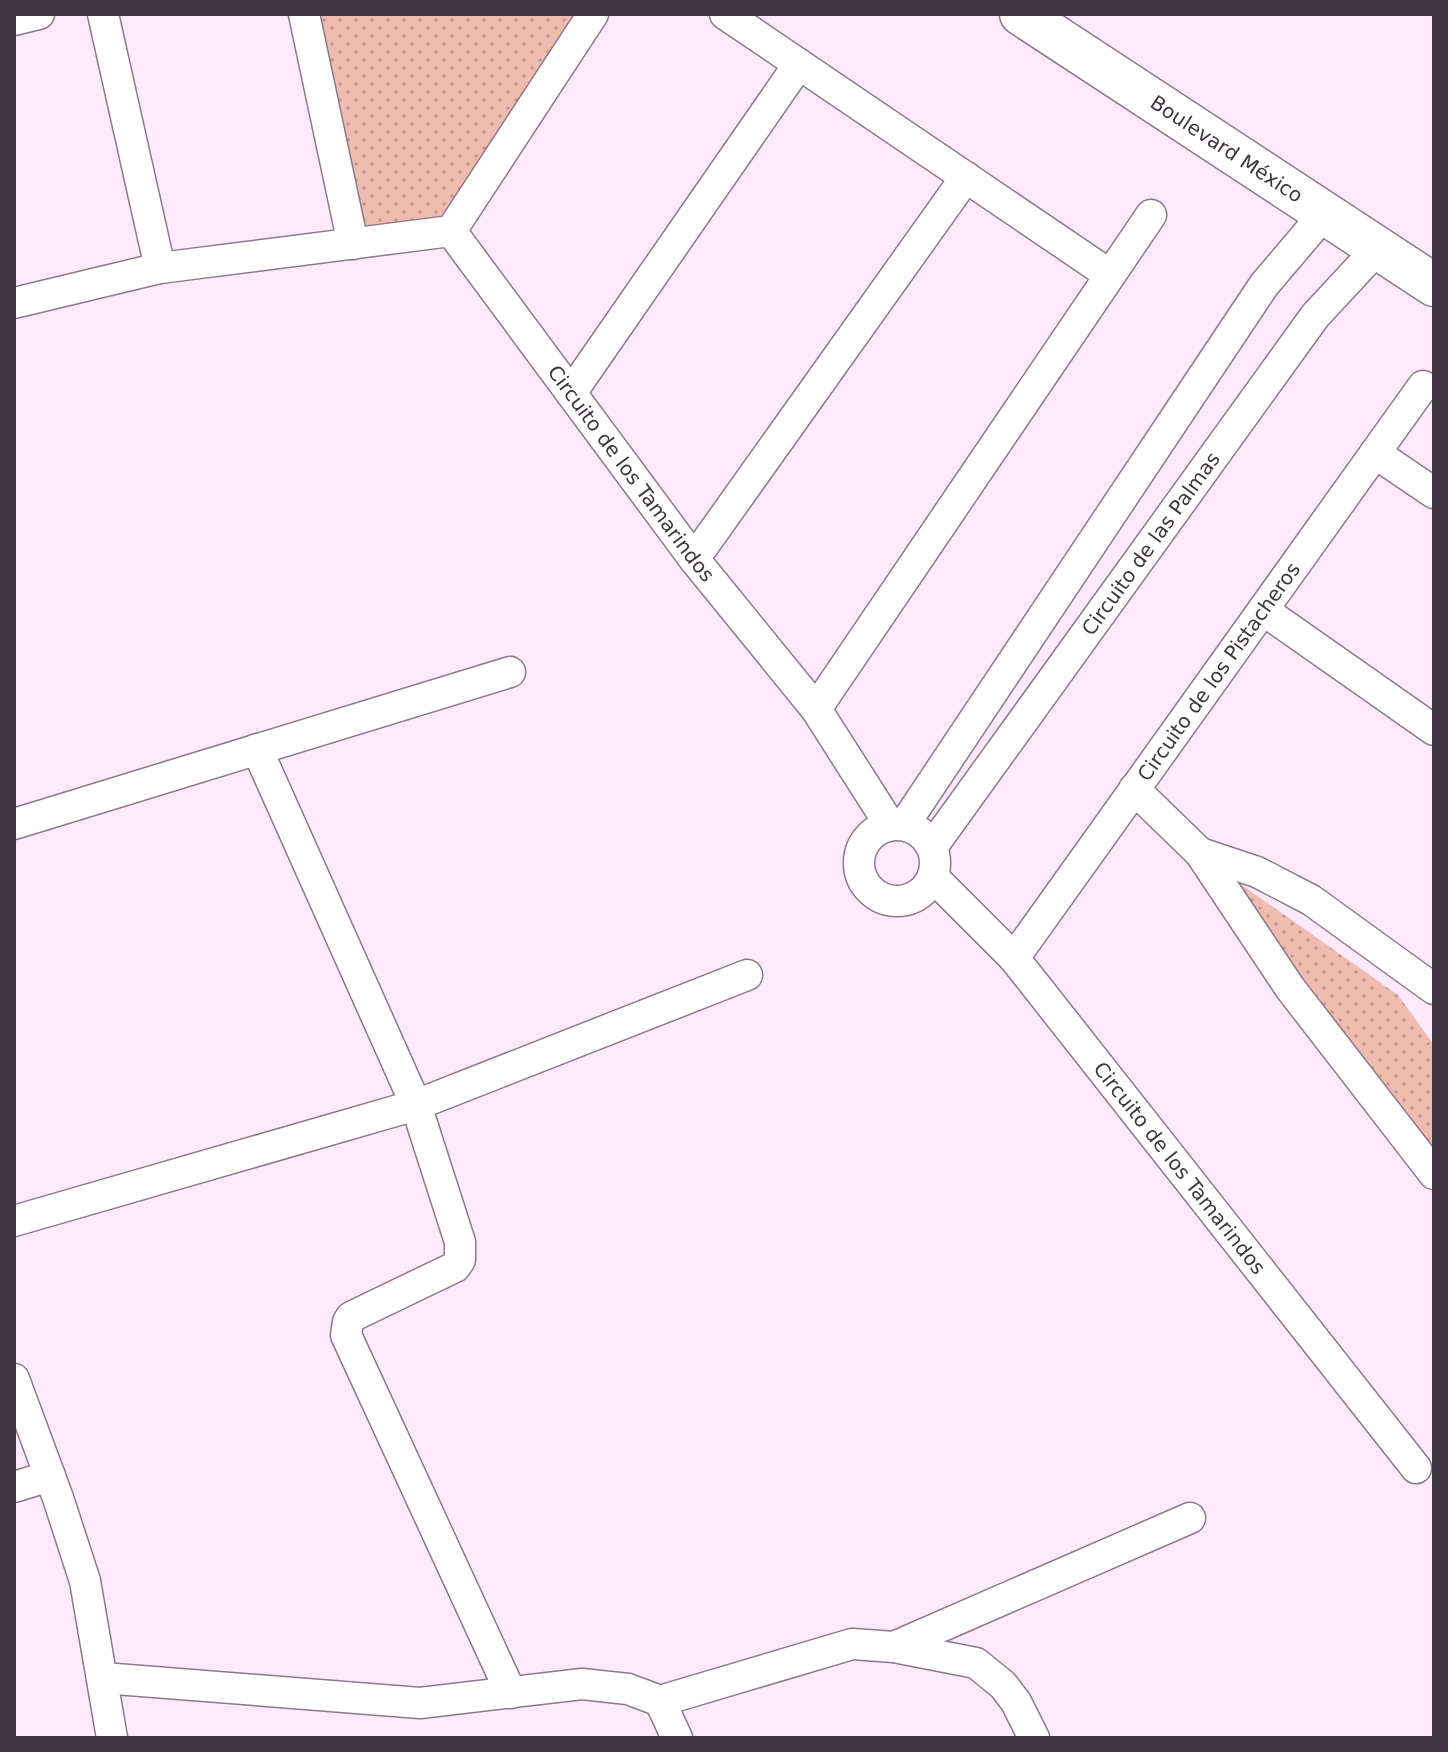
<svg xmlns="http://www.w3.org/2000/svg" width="1448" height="1752" font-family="'DejaVu Sans',sans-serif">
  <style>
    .grass { fill: url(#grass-dots) }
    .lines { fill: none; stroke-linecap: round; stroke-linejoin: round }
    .street-casing { stroke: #8c798b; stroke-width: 33 }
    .secondary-casing { stroke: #8c798b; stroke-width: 45 }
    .street { stroke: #fff; stroke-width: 30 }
    .secondary { stroke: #fff; stroke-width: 42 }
    .labels { text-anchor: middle; stroke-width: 8; stroke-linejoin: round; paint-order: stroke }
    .street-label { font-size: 20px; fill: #3e363e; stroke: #fefefe }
  </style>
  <defs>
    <pattern id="grass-dots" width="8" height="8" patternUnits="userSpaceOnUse" patternTransform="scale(2)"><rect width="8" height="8" fill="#f0bcaf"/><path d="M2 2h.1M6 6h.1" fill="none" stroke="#c49a90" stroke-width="1.8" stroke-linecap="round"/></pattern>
  </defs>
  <rect width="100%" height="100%" fill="#fee9fd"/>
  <g class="grass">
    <polygon points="315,14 579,14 441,220 360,234"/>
    <polygon points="1229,876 1398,995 1434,1045 1434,1156 1272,951"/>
  </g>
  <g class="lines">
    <defs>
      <g id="street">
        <polyline points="103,14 160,268"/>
        <polyline points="304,14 353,244"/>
        <polyline points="725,14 1110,275"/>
        <polyline points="14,20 39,14"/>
        <path id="s1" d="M 451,231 L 694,559 L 816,709 L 890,825"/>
        <polyline points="14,303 160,268 451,231 593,14"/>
        <polyline points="571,393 799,64"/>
        <polyline points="1375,453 1434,493"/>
        <polyline points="694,559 966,177"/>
        <polyline points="1263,610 1434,730"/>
        <polyline points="816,709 1151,215"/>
        <polyline points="257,749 416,1105 460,1242 460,1260 455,1267 351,1317 348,1322 346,1335 511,1693"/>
        <polyline points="1134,789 1200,853 1290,988 1434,1174"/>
        <polyline points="14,824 510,672"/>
        <circle cx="897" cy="863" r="38"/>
        <polyline points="904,825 1264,285 1325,213"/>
        <path id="s2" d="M 932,847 L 1315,316 L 1379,247"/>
        <polyline points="1200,853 1257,872 1311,900 1434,989"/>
        <path id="s3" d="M 933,877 L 1014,958 L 1416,1468"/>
        <path id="s4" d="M 1014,958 L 1423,386"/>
        <polyline points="14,1221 416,1105 747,975"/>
        <polyline points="14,1379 58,1498 85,1581 112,1738"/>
        <polyline points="14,1487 50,1476"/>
        <polyline points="894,1647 1190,1518"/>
        <polyline points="103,1678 420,1703 582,1684 628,1689 660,1701 852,1644 894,1647 976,1663 1003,1685 1016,1702 1034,1738"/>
        <polyline points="660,1701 677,1738"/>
      </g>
      <g id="secondary">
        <path id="s5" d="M 1021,14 L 1434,285"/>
      </g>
    </defs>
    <use href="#street" class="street-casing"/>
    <use href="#secondary" class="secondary-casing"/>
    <use href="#street" class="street"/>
    <use href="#secondary" class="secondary"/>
  </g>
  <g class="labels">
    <g class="street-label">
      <text dy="7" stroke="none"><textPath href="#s5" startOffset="246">Boulevard México</textPath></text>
      <text dy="7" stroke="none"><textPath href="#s1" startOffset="302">Circuito de los Tamarindos</textPath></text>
      <text dy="7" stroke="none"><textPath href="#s2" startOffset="374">Circuito de las Palmas</textPath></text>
      <text dy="7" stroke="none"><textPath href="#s4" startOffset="352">Circuito de los Pistacheros</textPath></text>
      <text dy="7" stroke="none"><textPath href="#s3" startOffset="382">Circuito de los Tamarindos</textPath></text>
    </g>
  </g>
  <rect width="1448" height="1752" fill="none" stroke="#3e363e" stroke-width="32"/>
</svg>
